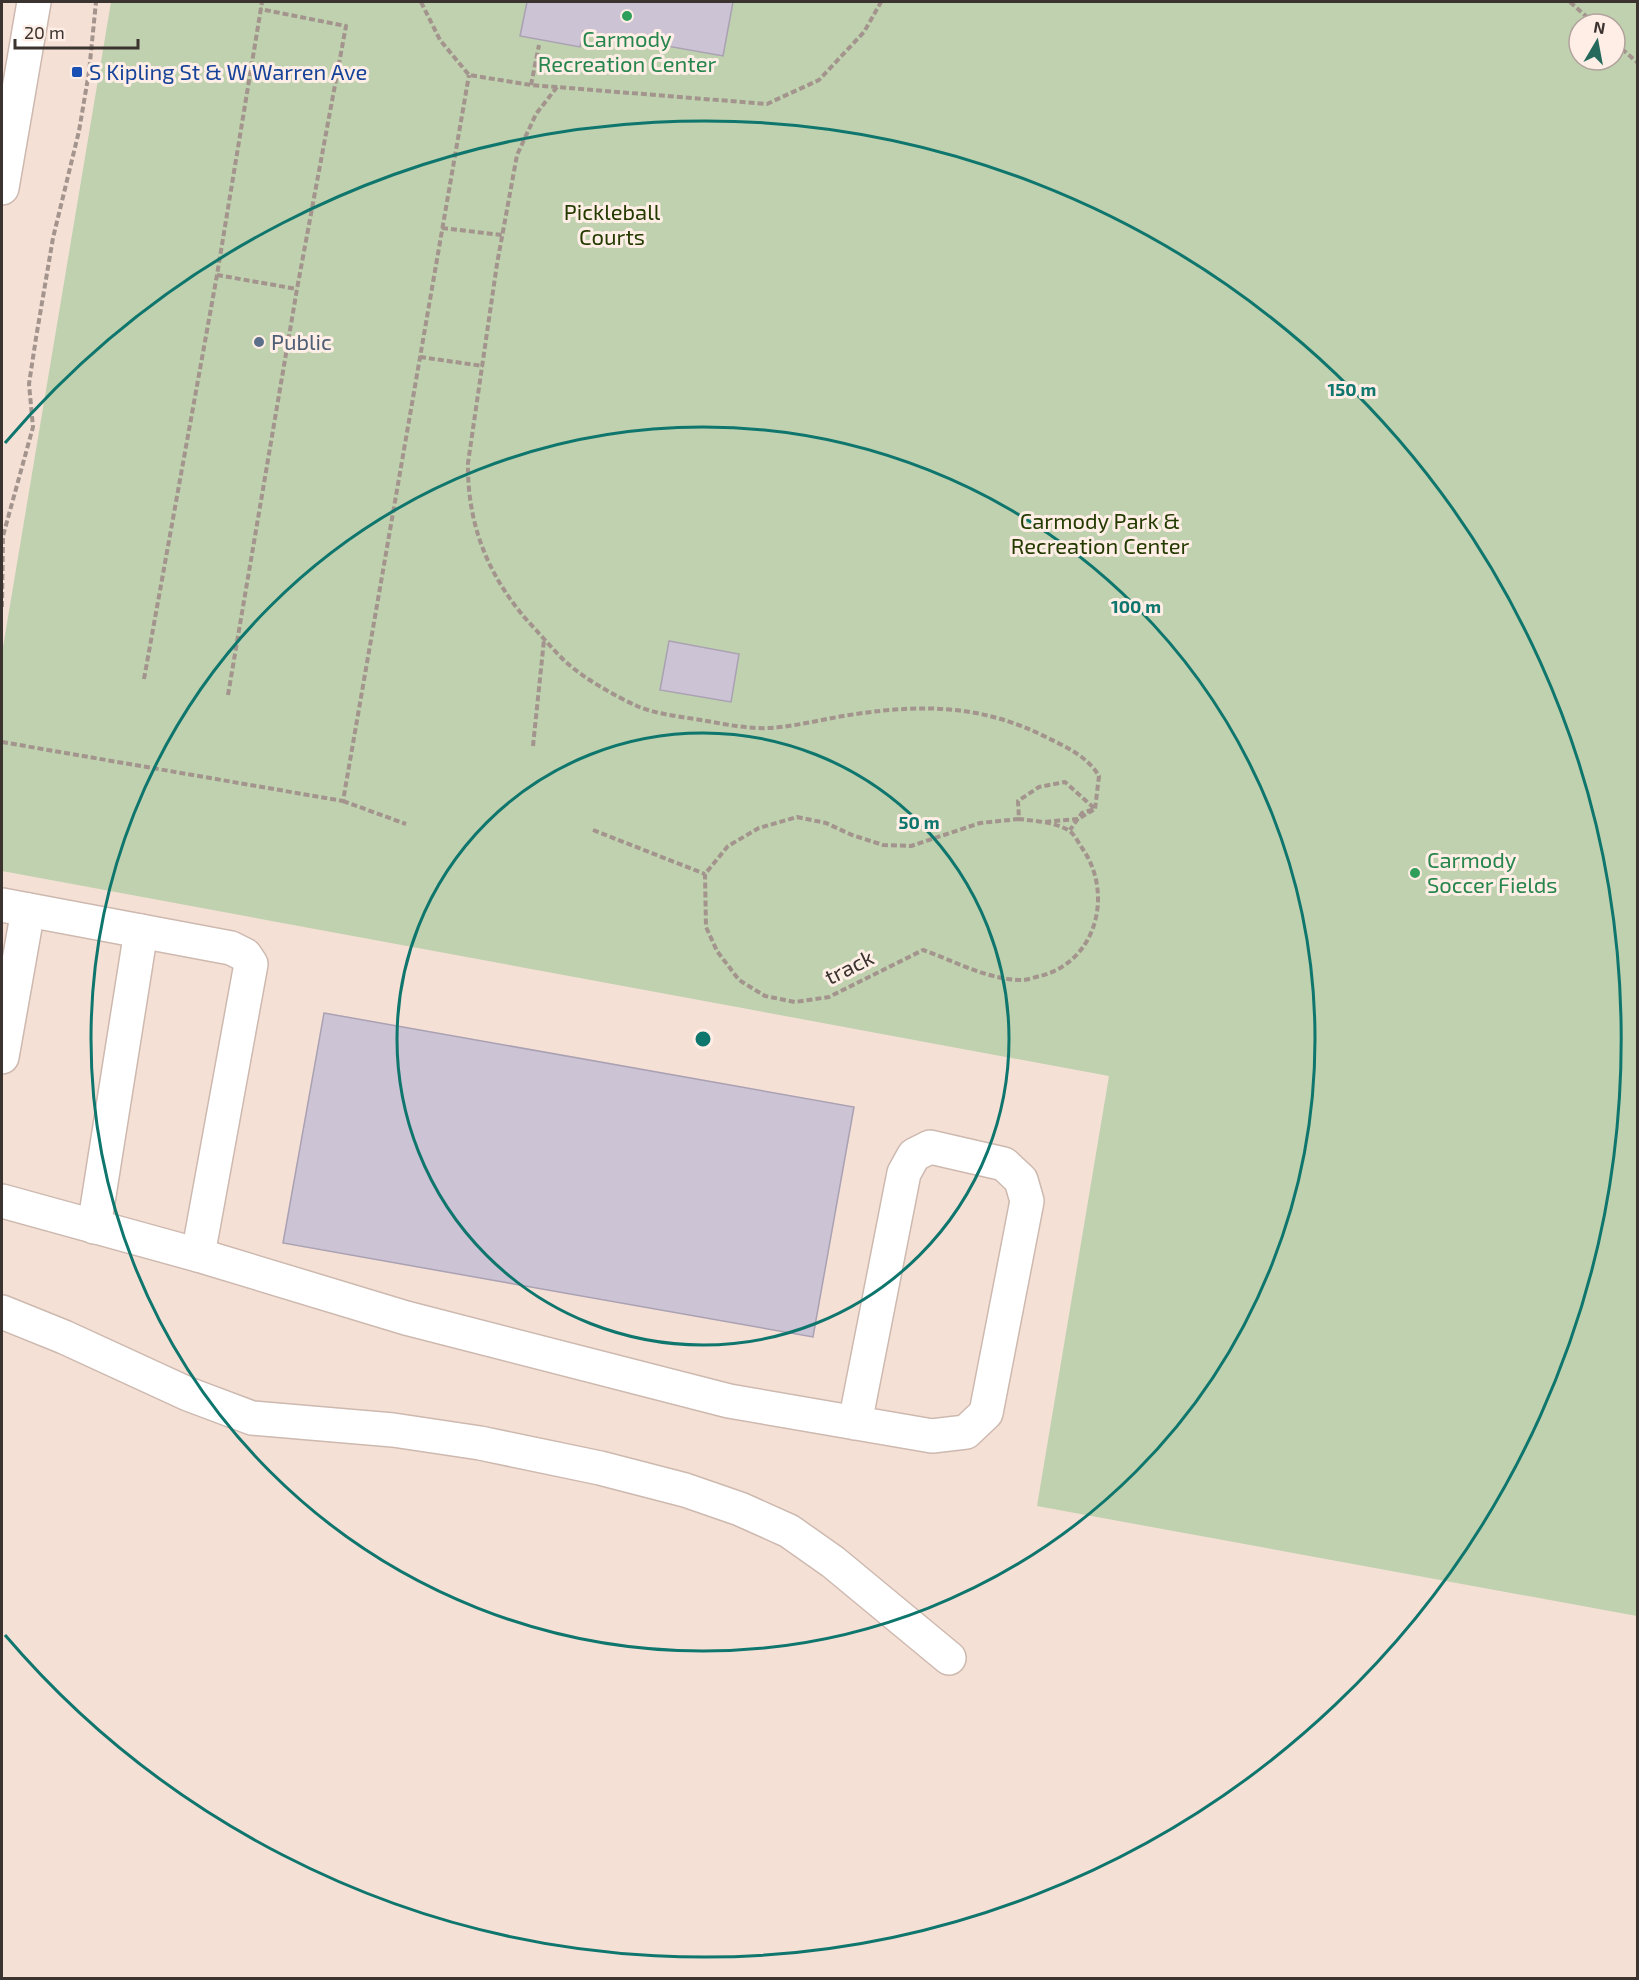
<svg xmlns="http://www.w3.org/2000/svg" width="1639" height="1980" font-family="'Exo 2',sans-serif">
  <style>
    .green { fill: #bfd1ae; fill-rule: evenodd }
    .building { fill: #ccc3d5; stroke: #aaa1b2; stroke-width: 1.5 }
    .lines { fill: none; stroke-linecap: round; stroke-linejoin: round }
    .minor-casing { stroke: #cdb9af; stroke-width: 36 }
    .path { stroke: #a3948d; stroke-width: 4; stroke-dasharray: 6 3; stroke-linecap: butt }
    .minor { stroke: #fff; stroke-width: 33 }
    .ring { fill: none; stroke: #0f766e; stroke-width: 3 }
    .leisure-dot { fill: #2e9e5b; stroke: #ffeee6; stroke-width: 2 }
    .transit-dot { fill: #1a4fb4; stroke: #ffeee6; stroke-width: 2 }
    .service-dot { fill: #5c6f8a; stroke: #ffeee6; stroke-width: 2 }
    .labels { text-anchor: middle; stroke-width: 6; stroke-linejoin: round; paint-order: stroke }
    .leisure-label { font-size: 22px; fill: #27864d; stroke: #ffeee6 }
    .transit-label { font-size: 22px; fill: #164399; stroke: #ffeee6; text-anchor: start }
    .park-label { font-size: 22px; fill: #233b00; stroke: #ffeee6 }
    .service-label { font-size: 22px; fill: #4e5e75; stroke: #ffeee6; text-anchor: start }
    .street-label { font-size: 22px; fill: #3b332f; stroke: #ffeee6 }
    .centre { fill: #0f766e; stroke: #ffeee6; stroke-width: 3 }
    .ring-label { font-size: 18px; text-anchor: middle; font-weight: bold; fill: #0f766e; stroke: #ffeee6; stroke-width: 6; stroke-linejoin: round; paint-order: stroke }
  </style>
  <rect width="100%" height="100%" fill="#f5e0d6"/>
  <path class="green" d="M 111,2 L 1637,2 L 1637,1616 L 1037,1506 L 1109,1076 L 2,871 L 2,653 ZM 1579,24 L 1615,24 L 1615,60 L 1579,60 Z"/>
  <g class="building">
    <polygon points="527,2 733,2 723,56 583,31 580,47 520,36"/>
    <polygon points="669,641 739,654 731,702 660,690"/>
    <polygon points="324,1013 854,1107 813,1337 283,1243"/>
  </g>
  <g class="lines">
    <defs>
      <g id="minor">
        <polyline points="2,188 34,2"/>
        <polyline points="2,905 231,948 245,955 251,964 198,1255 406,1318 729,1401 932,1436 966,1432 986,1413 1027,1201 1021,1180 1004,1164 930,1147 914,1155 904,1173 855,1423"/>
        <polyline points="2,1057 28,910"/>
        <polyline points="2,1201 198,1255"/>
        <polyline points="94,1227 141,931"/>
        <polyline points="2,1312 64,1337 188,1394 252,1418 393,1430 480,1443 600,1468 685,1490 740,1509 789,1531 833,1562 949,1658"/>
      </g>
    </defs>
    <use href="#minor" class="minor-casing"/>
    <g class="path">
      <polyline points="421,2 440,40 469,75 531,85 767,104 819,80 864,32 881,2"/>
      <polyline points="1570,2 1595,24"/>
      <polyline points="1615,43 1638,63"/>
      <polyline points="531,85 539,45"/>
      <path d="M 557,87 L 536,114 L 517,155 L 497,264 L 468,463 C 467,528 491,583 536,630 C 546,641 556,653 567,663 C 585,679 615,696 637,706 C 658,715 685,717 707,721 C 728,725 750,729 770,728 C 799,726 827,718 856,714 C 925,704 982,705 1046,737 C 1066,747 1087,756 1099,776 L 1095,809 L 1082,813 L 1070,830"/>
      <polyline points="442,228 502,235"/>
      <polyline points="1638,267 1638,272"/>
      <polyline points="217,275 297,289"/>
      <polyline points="420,357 483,366"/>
      <polyline points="2,607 3,536 33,427 29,384 36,338 53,238 79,131 89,72 96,2"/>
      <polyline points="144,679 217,275 262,2"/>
      <polyline points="228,695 297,289 346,26 260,9"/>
      <polyline points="2,742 343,801 469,75"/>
      <polyline points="533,746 544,640"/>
      <polyline points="343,801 406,824"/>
      <path d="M 1019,819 L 980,823 L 911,846 L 883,845 L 852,835 L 826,823 L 797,817 L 759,828 L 728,846 L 705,874 L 706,927 L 717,951 L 739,980 L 765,996 L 795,1002 L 829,997 L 923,950 C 955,961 987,980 1023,980 C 1028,980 1035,977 1040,976 C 1097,962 1114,893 1082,848 C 1078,842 1074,833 1068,830 C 1054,822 1035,821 1019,819 L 1018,801 L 1039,787 L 1065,782 L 1095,809 L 1078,819 L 1044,822"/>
      <polyline points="593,830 705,874"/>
    </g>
    <use href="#minor" class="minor"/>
  </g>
  <g class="ring">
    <circle cx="703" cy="1039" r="306"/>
    <circle cx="703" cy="1039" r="612"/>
    <path d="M5 443A918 918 0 1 1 5 1635"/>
  </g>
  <g class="leisure-dot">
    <circle cx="627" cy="16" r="6"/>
    <circle cx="1415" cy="873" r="6"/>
  </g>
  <rect class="transit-dot" x="71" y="66" width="12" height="12" rx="3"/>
  <circle class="service-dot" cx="259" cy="342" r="6"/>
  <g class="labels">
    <g class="leisure-label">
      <text x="627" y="47">Carmody<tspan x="627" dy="25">Recreation Center</tspan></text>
      <text x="1427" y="868" text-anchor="start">Carmody<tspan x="1427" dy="25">Soccer Fields</tspan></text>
    </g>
    <g class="transit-label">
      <text x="89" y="80">S Kipling St &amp; W Warren Ave</text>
    </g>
    <g class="park-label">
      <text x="612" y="220">Pickleball<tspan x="612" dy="25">Courts</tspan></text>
      <text x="1100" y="529">Carmody Park &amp;<tspan x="1100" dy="25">Recreation Center</tspan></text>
    </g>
    <g class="service-label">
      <text x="271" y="350">Public</text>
    </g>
    <g class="street-label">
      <text transform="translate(849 967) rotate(-26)" y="8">track</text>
    </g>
  </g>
  <circle cx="703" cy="1039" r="9" class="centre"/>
  <g class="ring-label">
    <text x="1352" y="396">150 m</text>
    <text x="1136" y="613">100 m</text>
    <text x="919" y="829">50 m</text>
  </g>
  <rect width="1639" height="1980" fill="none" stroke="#3b332f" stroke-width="6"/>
  <g transform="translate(1597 42) rotate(10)"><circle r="28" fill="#ffeee6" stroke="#b1a39d" stroke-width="1.5"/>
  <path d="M0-4.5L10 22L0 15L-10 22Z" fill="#24695b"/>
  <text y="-9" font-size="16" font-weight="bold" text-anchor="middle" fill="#3b332f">N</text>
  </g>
  <path d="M15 39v9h123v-9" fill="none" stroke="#3b332f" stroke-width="3"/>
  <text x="24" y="39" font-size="18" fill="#3b332f" stroke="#ffeee6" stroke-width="4.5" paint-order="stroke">20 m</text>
</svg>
